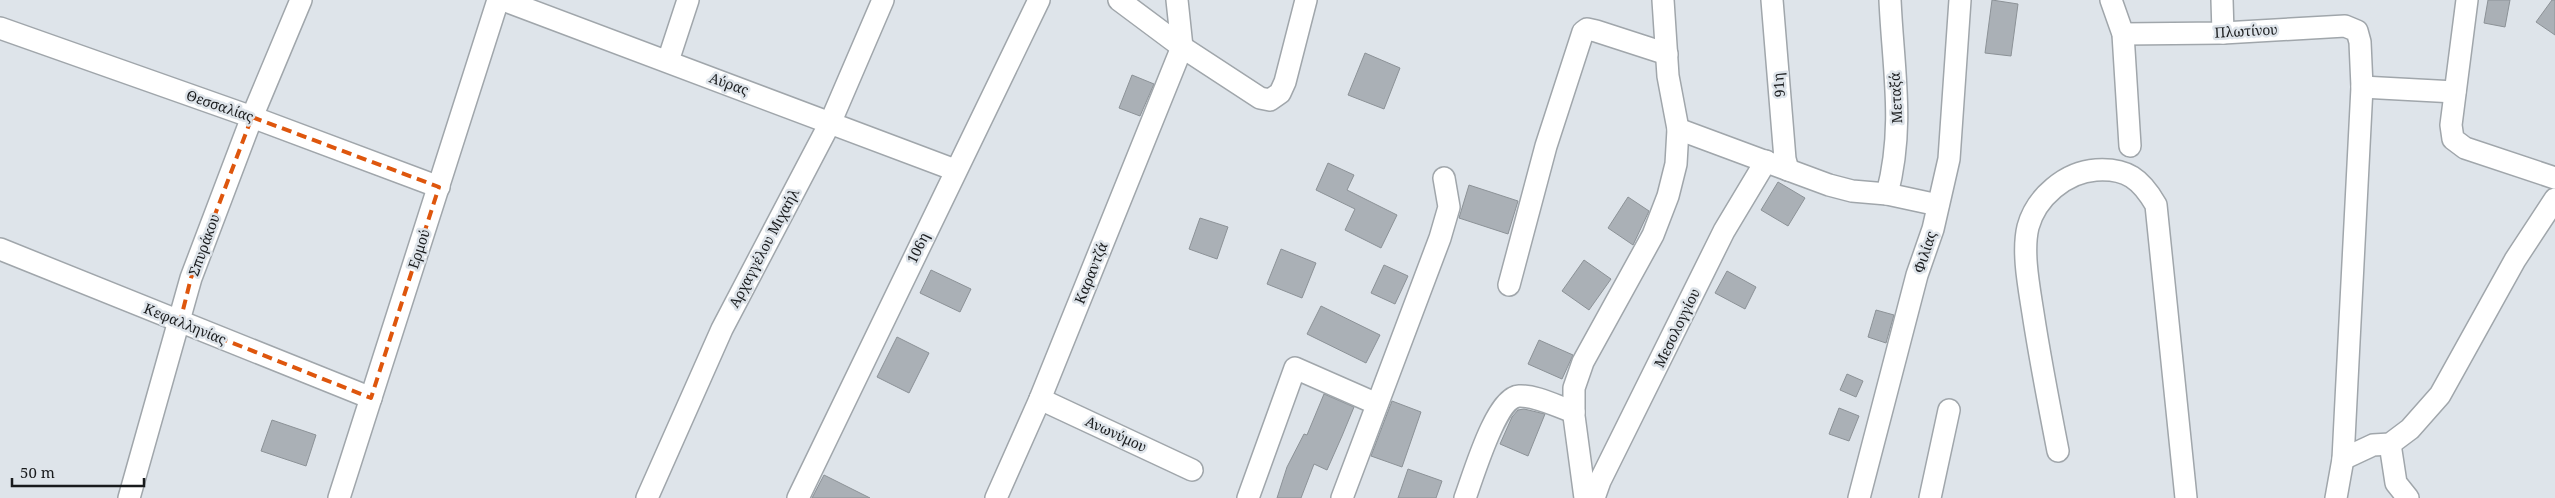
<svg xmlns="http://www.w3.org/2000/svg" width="2555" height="498" font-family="'Noto Serif',serif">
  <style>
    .building { fill: #aab0b6; stroke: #8c9297 }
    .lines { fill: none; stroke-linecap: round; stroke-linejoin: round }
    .minor-casing { stroke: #a0a6ab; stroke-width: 24 }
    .minor { stroke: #fff; stroke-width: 21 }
    .marked { fill: none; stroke: #de560d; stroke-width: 4; stroke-dasharray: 10 6; stroke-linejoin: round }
    .labels { text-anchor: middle; stroke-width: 5; stroke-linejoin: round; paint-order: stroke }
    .street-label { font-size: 14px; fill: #191b1d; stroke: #dee4ea }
  </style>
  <rect width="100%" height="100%" fill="#dee4ea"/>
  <g class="building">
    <polygon points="1992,0 2018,4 2011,56 1985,53"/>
    <polygon points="2488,0 2510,0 2505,27 2484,23"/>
    <polygon points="2552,0 2555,0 2555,35 2536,22"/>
    <polygon points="1365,53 1400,68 1384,109 1348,95"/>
    <polygon points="1132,75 1154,84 1140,116 1119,108"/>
    <polygon points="1328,163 1354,175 1347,190 1397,215 1381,248 1345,230 1355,209 1316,190"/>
    <polygon points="1778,182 1805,198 1788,226 1761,210"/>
    <polygon points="1469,185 1518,201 1508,234 1459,218"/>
    <polygon points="1628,197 1649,211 1633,245 1608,228"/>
    <polygon points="1200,218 1228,227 1217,259 1189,249"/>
    <polygon points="1281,249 1316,263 1302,298 1267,284"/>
    <polygon points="1584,260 1611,279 1589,310 1562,291"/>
    <polygon points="1384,265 1408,276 1395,304 1371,293"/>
    <polygon points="931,270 971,289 960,312 920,293"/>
    <polygon points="1727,271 1756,287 1745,309 1715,293"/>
    <polygon points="1321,306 1380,335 1366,363 1307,334"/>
    <polygon points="1876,310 1894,315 1886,343 1868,337"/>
    <polygon points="897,337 929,353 909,393 877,377"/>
    <polygon points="1539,340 1573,355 1562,379 1528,364"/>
    <polygon points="1847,374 1863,381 1856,397 1840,390"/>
    <polygon points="1324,394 1354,407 1342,436 1327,470 1314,464 1301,498 1277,498 1287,467 1304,434 1307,435"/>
    <polygon points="1392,401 1421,412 1402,467 1371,456"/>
    <polygon points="1839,408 1859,416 1849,441 1829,434"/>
    <polygon points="1524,409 1545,414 1528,456 1500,444 1512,417 1518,410"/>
    <polygon points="272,420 316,435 306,466 261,451"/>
    <polygon points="1408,469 1442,481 1436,498 1398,498"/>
    <polygon points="824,475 870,498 812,498"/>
  </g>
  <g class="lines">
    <defs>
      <g id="minor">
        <polyline points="503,0 955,170"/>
        <polyline points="1119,0 1182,47 1260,98 1270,100 1280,93 1285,82 1306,0"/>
        <polyline points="1772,0 1785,159 1788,170"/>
        <polyline points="2111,0 2123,34 2130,146"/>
        <polyline points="2222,0 2223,33"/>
        <polyline points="2467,0 2451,125 2453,139 2465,148 2555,178"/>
        <polyline points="0,28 252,117 439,187"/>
        <polyline points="2123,34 2223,33 2345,26 2357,31 2360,42 2362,87 2343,459 2336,498"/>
        <polyline points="668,61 688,0"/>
        <polyline points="2362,87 2455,92"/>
        <polyline points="1678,129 1829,185 1852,191 1887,194 1938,205"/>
        <path d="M 1887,194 C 1905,126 1893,68 1890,0"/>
        <polyline points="0,249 371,398"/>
        <polyline points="1509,285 1546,146 1583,32 1587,29 1596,31 1667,54"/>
        <polyline points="1040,399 1192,470"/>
        <polyline points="2390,444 2396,483 2408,498"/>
        <path d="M 2058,451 C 2049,405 2040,359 2033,313 C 2029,287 2022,252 2028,227 C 2036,197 2066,172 2096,170 C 2127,168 2141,179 2156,205 L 2186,498"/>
        <polyline points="2343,459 2373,445 2390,444 2410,429 2440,395 2515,260 2555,199"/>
        <polyline points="129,498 191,278 252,117 301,0"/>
        <polyline points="339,498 498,0"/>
        <polyline points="647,498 722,329 831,121 883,0"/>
        <polyline points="798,498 1039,0"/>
        <polyline points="996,498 1040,399 1182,47 1177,0"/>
        <polyline points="1248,498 1295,368 1377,404"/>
        <polyline points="1342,498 1440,238 1449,207 1444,178"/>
        <path d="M 1465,498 C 1473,477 1496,397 1519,396 C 1536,395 1558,407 1574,412"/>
        <polyline points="1585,498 1574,416 1574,388 1583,362 1653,235 1668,196 1676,164 1678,129 1668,76 1663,0"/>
        <polyline points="1594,498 1600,481 1724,231 1766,161"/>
        <polyline points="1859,498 1917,275 1933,229 1949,159 1960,0"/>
        <polyline points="1930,498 1949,410"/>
      </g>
    </defs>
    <use href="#minor" class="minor-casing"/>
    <use href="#minor" class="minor"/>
  </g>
  <path class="marked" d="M 252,117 L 439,187 L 371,398 L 180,322 L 191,278 Z"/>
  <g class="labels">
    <g class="street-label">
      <text transform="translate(2246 31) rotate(-3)" y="5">Πλωτίνου</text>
      <text transform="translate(729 84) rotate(20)" y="5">Αύρας</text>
      <text transform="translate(1779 85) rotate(-95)" y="5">91η</text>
      <text transform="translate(1896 98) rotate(-93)" y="5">Μεταξά</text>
      <text transform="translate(220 106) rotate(19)" y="5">Θεσσαλίας</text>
      <text transform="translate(204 245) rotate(-70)" y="5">Σπυράκου</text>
      <text transform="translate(764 248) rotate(-62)" y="5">Αρχαγγέλου Μιχαήλ</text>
      <text transform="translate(918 248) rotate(-64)" y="5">106η</text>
      <text transform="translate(419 249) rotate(-72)" y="5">Ερμού</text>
      <text transform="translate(1925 252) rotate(-72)" y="5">Φιλίας</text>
      <text transform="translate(1091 273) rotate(-68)" y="5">Καραντζά</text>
      <text transform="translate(185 324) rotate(22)" y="5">Κεφαλληνίας</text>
      <text transform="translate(1677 328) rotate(-64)" y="5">Μεσολογγίου</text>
      <text transform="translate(1116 434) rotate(25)" y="5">Ανωνύμου</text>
    </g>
  </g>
  <path d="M12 478v8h132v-8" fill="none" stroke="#191b1d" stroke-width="2.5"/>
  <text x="20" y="478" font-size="15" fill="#191b1d" stroke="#dee4ea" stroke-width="4" paint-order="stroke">50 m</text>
</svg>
